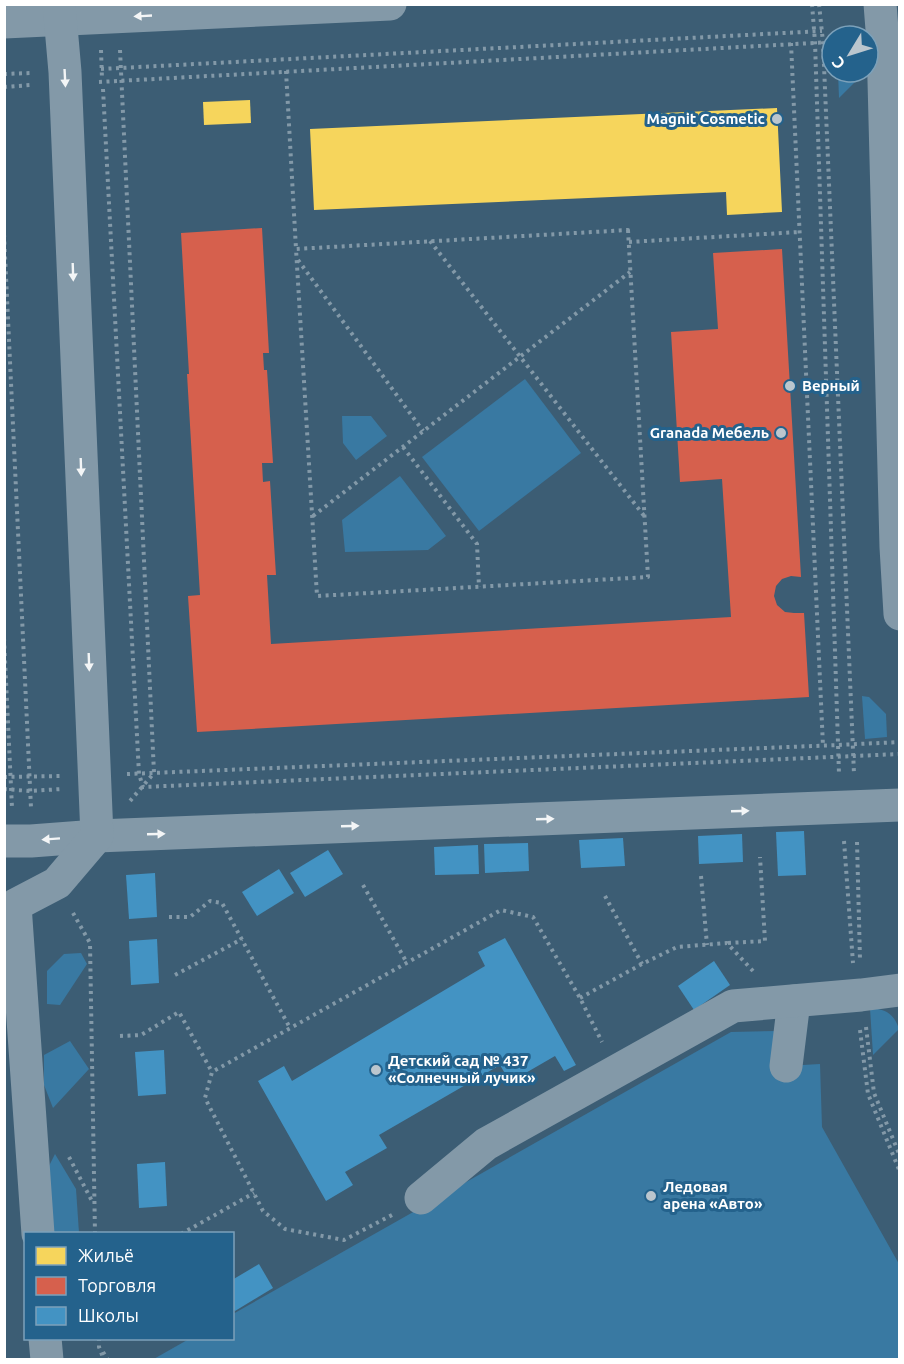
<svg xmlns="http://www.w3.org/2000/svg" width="904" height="1364" font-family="Ubuntu,sans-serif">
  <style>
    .green { fill: #3979a2 }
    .homes { fill: #f6d55c }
    .shops { fill: #d6604d }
    .schools { fill: #4393c3 }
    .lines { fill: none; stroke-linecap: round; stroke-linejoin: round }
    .path { stroke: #8399a8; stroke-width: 4; stroke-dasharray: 3 4.5; stroke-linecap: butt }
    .minor { stroke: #8399a8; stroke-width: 33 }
    .oneway { fill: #f3f5f6 }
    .poi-dot { fill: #bbc6ce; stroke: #24628c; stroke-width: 2 }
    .labels { text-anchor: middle; stroke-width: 6; stroke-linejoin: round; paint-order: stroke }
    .poi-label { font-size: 15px; font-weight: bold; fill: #fff; stroke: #24628c; text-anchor: start }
  </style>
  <rect width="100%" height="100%" fill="#3c5d74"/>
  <g class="green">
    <polygon points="838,72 863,72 863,74 839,98"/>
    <polygon points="525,379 581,453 479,531 422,457"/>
    <polygon points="342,416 371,416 387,436 356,460 343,443"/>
    <polygon points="400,476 446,536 428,550 345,552 342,520"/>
    <polygon points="862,696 869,697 886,714 887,737 865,739"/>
    <polygon points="81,953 87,964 60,1005 47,1004 47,971 64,954"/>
    <path d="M 870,1008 C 886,1009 894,1014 899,1029 L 873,1055 Z"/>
    <polygon points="777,1031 786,1066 820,1064 822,1127 899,1264 899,1359 152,1360 189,1339 232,1338 233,1314 731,1032"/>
    <polygon points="70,1041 89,1069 53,1108 44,1085 44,1055"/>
    <polygon points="55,1154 76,1189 79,1233 53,1233 49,1166"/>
  </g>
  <g class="homes">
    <polygon points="250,100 251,123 204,125 203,102"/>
    <polygon points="777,108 782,212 727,215 726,192 314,210 310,129"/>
  </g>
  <polygon class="shops" points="262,228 269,353 263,353 264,370 267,370 273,463 262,463 263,482 270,481 276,575 267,575 271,644 731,617 722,479 680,482 671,332 718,329 713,253 782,249 801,577 791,576 782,579 776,586 774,596 777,605 785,612 794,613 804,613 809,697 197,732 188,596 200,595 187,374 189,374 181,233"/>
  <g class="schools">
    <polygon points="804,831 806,875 778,876 776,832"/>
    <polygon points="742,834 743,862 699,864 698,836"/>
    <polygon points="623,838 625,866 581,868 579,840"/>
    <polygon points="528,843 529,871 485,873 484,844"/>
    <polygon points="478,845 479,874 435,875 434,847"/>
    <polygon points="328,850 343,874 305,897 290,873"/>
    <polygon points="279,869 294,893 257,916 242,892"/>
    <polygon points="155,873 157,917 129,919 126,875"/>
    <polygon points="505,938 576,1065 564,1071 555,1056 510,1082 500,1065 379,1135 387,1148 345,1172 353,1185 326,1201 258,1081 284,1066 292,1081 485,966 478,952"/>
    <polygon points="157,939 159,983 131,985 129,941"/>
    <polygon points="714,961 730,985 694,1010 678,986"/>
    <polygon points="164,1050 166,1094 138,1096 135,1052"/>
    <polygon points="165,1162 167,1206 139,1208 137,1164"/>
    <polygon points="259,1264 273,1288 235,1311 232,1306 232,1280"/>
  </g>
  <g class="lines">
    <g class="path">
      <polyline points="812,4 815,42 839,774"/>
      <polyline points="819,4 823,42 854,774"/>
      <polyline points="791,43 823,746"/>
      <polyline points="101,50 102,79"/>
      <polyline points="120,50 154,773 130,801"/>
      <polyline points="101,69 822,31"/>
      <polyline points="286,71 296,249"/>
      <polyline points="4,74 30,73"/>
      <polyline points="99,82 832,42"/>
      <polyline points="4,87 31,85"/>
      <polyline points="103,89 139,774 143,787 900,754"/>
      <polygon points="628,230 648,577 317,596 296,249"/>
      <polyline points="4,234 31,808"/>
      <polyline points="430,241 645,517"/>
      <polyline points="629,242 799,232"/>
      <polyline points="298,260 423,431"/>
      <polyline points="403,447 477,544 479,587"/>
      <polyline points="313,516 630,272"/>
      <polyline points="4,638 12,808"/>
      <polyline points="127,774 838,745 900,742"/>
      <polyline points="4,777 60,776"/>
      <polyline points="4,789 30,791 62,789"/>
      <polyline points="844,841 853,963"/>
      <polyline points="857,842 860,960"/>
      <polyline points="701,876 707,945"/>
      <polyline points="363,885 407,963"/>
      <polyline points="605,896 642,964"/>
      <polyline points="73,913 90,943 95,1234"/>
      <polyline points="169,917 190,917 210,901 222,903 290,1028"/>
      <polyline points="728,943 765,941 760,857"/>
      <polyline points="175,975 242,939"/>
      <polyline points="580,998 642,964 677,947 727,943 753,971"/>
      <polyline points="866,1027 874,1093 900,1156"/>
      <polyline points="860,1030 868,1094 900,1172"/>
      <polyline points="120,1036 141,1035 179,1012 212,1072"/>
      <polyline points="69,1157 93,1203"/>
      <polyline points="392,1215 344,1240 285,1229 263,1211 205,1098 212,1072 501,910 533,917 580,998 602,1042"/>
      <polyline points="181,1234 254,1193"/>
      <polyline points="99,1338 99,1347 104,1360"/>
      <polyline points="103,1352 108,1360"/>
    </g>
    <g class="minor">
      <polyline points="880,4 883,42 896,547 900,614"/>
      <polyline points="4,22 390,4"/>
      <polyline points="4,841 31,841 97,836 900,805"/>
      <polyline points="786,1066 794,1001"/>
      <polyline points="421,1198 486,1144 733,1006 861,995 900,990"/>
      <polyline points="38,1234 15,905 57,883 97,836 65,72 59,4"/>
      <polyline points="45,1338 47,1360"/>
    </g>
  </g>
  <defs><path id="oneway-solid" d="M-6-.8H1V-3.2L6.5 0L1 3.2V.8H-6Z" transform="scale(1.5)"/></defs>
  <g class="oneway">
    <use href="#oneway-solid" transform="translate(143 16) rotate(177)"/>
    <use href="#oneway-solid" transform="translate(65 78) rotate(87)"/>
    <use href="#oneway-solid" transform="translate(73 272) rotate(88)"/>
    <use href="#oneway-solid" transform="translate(81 467) rotate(88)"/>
    <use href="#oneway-solid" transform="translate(89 662) rotate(88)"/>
    <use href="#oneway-solid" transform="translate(740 811) rotate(-2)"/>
    <use href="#oneway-solid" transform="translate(545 819) rotate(-2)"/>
    <use href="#oneway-solid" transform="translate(350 826) rotate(-2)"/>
    <use href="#oneway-solid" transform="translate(156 834) rotate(-2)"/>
    <use href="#oneway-solid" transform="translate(51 839) rotate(176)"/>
  </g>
  <g class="poi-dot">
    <circle cx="777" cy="119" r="6"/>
    <circle cx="790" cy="386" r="6"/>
    <circle cx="781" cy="433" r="6"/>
    <circle cx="376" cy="1070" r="6"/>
    <circle cx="651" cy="1196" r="6"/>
  </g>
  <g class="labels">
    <g class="poi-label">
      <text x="765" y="124" text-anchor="end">Magnit Cosmetic</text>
      <text x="802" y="391">Верный</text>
      <text x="769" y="438" text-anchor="end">Granada Мебель</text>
      <text x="388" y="1066">Детский сад № 437<tspan x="388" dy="17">«Солнечный лучик»</tspan></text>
      <text x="663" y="1192">Ледовая<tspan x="663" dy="17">арена «Авто»</tspan></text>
    </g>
  </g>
  <rect width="904" height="1364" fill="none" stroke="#ffffff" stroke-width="12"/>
  <rect x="24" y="1232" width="210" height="108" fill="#24628c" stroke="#7ca1ba" stroke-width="1.5"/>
  <rect x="36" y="1247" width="30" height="18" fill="#f6d55c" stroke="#7ca1ba" stroke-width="1.5"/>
  <text x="78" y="1262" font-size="18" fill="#ffffff">Жильё</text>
  <rect x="36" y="1277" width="30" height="18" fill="#d6604d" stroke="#7ca1ba" stroke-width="1.5"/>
  <text x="78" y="1292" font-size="18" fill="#ffffff">Торговля</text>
  <rect x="36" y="1307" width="30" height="18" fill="#4393c3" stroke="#7ca1ba" stroke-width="1.5"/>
  <text x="78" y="1322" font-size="18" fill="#ffffff">Школы</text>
  <g transform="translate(850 54) rotate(232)"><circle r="28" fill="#24628c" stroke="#7ca1ba" stroke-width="1.5"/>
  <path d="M0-4.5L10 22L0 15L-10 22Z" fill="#bbc6ce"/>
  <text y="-9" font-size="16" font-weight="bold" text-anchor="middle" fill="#ffffff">С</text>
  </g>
</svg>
